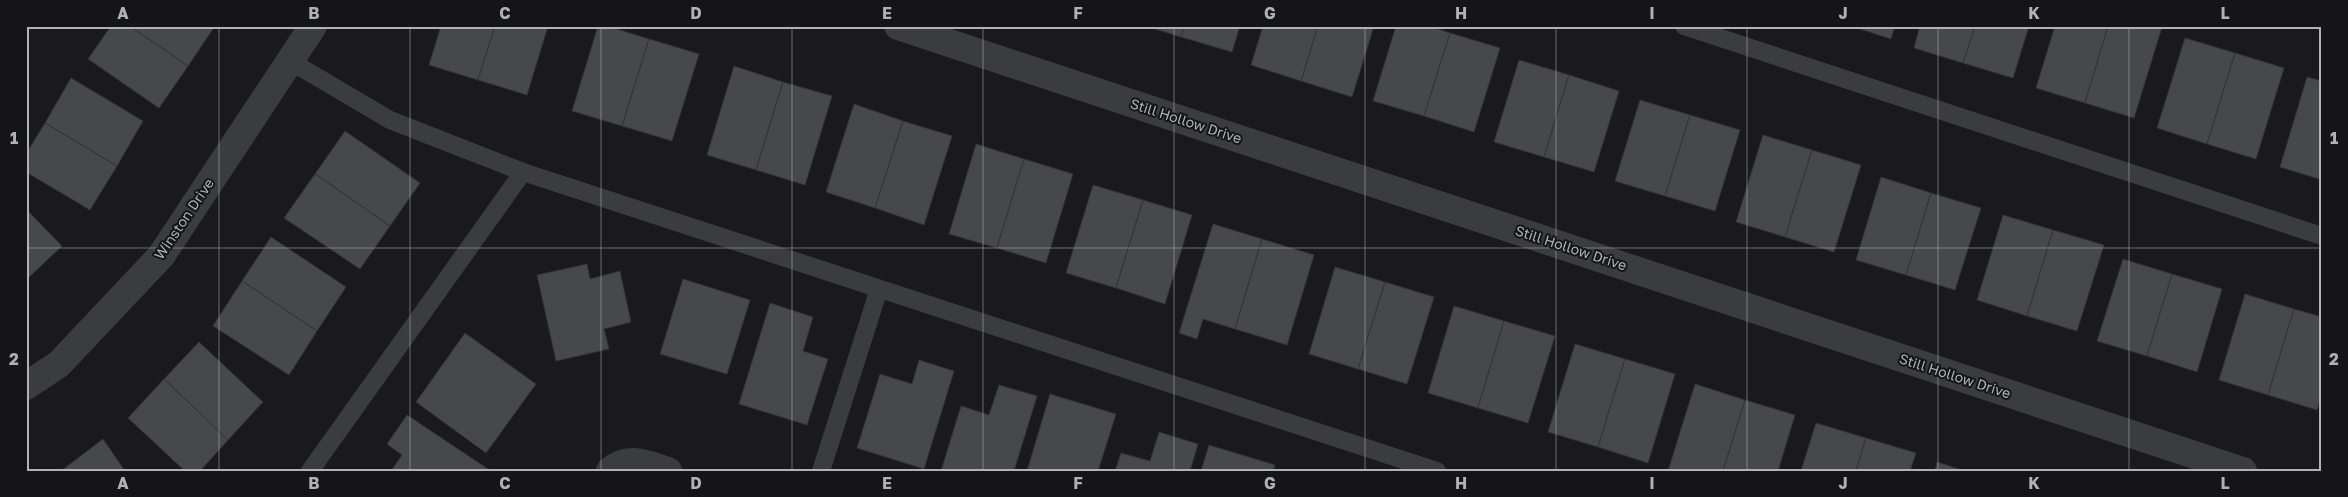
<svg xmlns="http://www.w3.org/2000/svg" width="2348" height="497" font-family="'Golos Text',sans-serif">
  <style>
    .building { fill: #47484c; stroke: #343438 }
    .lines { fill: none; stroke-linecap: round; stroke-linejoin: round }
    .service { stroke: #3b3c40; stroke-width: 18 }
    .minor { stroke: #3b3c40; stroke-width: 28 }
    .grid { fill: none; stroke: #aeb2ba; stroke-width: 1; stroke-opacity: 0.55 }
    .labels { text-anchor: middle; stroke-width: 4; stroke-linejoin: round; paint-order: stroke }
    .street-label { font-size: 14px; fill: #aeb2ba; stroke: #151517 }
    .neatline { fill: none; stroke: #aeb2ba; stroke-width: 2 }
    .grid-label { font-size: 16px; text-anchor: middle; font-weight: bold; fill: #aeb2ba }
  </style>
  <rect width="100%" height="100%" fill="#1a1a1c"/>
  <g class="building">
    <polygon points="111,26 130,26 188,66 159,108 88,59"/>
    <polygon points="130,26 215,26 188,66"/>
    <polygon points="441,26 495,26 478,80 429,65"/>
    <polygon points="495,26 548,26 527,95 478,80"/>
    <polygon points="598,26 607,26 649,39 622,126 572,111"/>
    <polygon points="1146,26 1185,26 1181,37"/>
    <polygon points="1185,26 1240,26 1232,52 1181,37"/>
    <polygon points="1263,26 1318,26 1301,81 1251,65"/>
    <polygon points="1318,26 1374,26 1352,97 1301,81"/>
    <polygon points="1396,26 1429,26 1450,33 1424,116 1373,101"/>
    <polygon points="1851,26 1895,26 1891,39"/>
    <polygon points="1920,26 1975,26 1963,63 1914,48"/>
    <polygon points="1975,26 2029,26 2013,78 1963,63"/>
    <polygon points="2055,26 2108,26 2085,103 2036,88"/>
    <polygon points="2108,26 2162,27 2134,118 2085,103"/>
    <polygon points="1450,33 1500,48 1474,132 1424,116"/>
    <polygon points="2185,38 2235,53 2207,144 2157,128"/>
    <polygon points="649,39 699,54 672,141 622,126"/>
    <polygon points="2235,53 2284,68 2256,159 2207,144"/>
    <polygon points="1519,60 1569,75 1544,157 1494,142"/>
    <polygon points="734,66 783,82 756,170 707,155"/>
    <polygon points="1569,75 1619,91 1594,172 1544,157"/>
    <polygon points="2307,77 2322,81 2322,180 2280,167"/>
    <polygon points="71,78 143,121 117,166 45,123"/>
    <polygon points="783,82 832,96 805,185 756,170"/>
    <polygon points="1640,100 1690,115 1665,196 1615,181"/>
    <polygon points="854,104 903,121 875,208 826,192"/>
    <polygon points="1690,115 1740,130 1715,211 1665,196"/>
    <polygon points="903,121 952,136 924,225 875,208"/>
    <polygon points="45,123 117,166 90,210 26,172 26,154"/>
    <polygon points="345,131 420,183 390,226 315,174"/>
    <polygon points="1763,135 1812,150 1785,237 1736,222"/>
    <polygon points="976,144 1024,159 997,248 949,234"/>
    <polygon points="1812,150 1861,165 1834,252 1785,237"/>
    <polygon points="1024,159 1073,174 1046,263 997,248"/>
    <polygon points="315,174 390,226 360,269 284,218"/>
    <polygon points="1881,177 1931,193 1906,275 1856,260"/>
    <polygon points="1093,185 1143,200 1116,288 1066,273"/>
    <polygon points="1931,193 1981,208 1955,290 1906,275"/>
    <polygon points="1143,200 1192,215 1165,304 1116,288"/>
    <polygon points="26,209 62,246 26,280"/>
    <polygon points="2003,215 2053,230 2027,316 1977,300"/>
    <polygon points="1213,224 1262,239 1235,329 1203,319 1197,339 1179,333"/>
    <polygon points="2053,230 2104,245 2077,331 2027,316"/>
    <polygon points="271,237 346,287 317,331 242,281"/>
    <polygon points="1262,239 1314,255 1287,345 1235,329"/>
    <polygon points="2123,259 2172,274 2147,356 2097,341"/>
    <polygon points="587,264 590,279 620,271 631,322 604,329 609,349 556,361 537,275"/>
    <polygon points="1335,267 1385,282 1358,369 1309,354"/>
    <polygon points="2172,274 2222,289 2197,372 2147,356"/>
    <polygon points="683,279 750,300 727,374 660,354"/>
    <polygon points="242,281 317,331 289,375 213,326"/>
    <polygon points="1385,282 1434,297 1407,384 1358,369"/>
    <polygon points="2245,294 2294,309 2268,395 2219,380"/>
    <polygon points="770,303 813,317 803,351 828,359 807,425 739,404"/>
    <polygon points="1454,306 1504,321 1478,408 1428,393"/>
    <polygon points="2294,309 2322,317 2322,395 2317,410 2268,395"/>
    <polygon points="1504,321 1555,336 1528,423 1478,408"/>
    <polygon points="465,333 536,384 486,453 416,402"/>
    <polygon points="199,342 263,402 228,440 164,379"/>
    <polygon points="1575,344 1625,359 1598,447 1548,432"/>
    <polygon points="1625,359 1675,374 1648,463 1598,447"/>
    <polygon points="919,360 954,371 924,469 857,448 880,374 912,384"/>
    <polygon points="164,379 228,440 200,471 185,471 128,418"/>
    <polygon points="1695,384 1745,400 1723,471 1668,471"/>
    <polygon points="999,385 1037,396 1014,471 941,471 961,406 989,415"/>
    <polygon points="1050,394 1116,414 1098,471 1027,471"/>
    <polygon points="1745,400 1795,415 1778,471 1723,471"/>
    <polygon points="407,415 491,471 391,471 402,455 387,444"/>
    <polygon points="1816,423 1866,438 1856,471 1801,471"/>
    <polygon points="1159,432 1198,444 1190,471 1115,471 1121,453 1150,461"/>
    <polygon points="1866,438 1916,453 1910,471 1856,471"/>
    <polygon points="103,439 125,471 61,471"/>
    <polygon points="1209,445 1275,465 1273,471 1201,471"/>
    <polygon points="1937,462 1965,471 1935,471"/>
  </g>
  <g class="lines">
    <g class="service">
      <polyline points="1684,26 2322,236"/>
      <polyline points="290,61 390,120 523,172 1437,471"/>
      <polyline points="310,471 523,172"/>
      <polyline points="821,471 879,289"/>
    </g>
    <g class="minor">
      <polyline points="898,26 2243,471"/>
      <polyline points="26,386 59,364 161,256 313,26"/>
      <path d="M 610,471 C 627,455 648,464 668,471"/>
    </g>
  </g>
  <path class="grid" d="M 219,26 L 219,471M 410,26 L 410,471M 601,26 L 601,471M 792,26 L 792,471M 983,26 L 983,471M 1174,26 L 1174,471M 1365,26 L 1365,471M 1556,26 L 1556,471M 1747,26 L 1747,471M 1938,26 L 1938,471M 2129,26 L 2129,471M 26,248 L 2322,248"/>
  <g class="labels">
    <g class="street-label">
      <text transform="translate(1186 121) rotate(18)" y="5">Still Hollow Drive</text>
      <text transform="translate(184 219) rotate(-56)" y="5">Winston Drive</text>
      <text transform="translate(1571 248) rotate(18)" y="5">Still Hollow Drive</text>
      <text transform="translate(1955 376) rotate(18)" y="5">Still Hollow Drive</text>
    </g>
  </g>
  <rect width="2348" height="497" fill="none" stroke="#151517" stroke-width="55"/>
  <rect x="28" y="28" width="2292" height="442" class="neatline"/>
  <g class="grid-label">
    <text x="123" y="19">A</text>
    <text x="314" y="19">B</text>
    <text x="505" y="19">C</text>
    <text x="696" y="19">D</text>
    <text x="887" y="19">E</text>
    <text x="1078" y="19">F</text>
    <text x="1270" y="19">G</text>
    <text x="1461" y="19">H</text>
    <text x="1652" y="19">I</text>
    <text x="1843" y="19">J</text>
    <text x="2034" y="19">K</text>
    <text x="2225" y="19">L</text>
    <text x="14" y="144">1</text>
    <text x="2334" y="144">1</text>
    <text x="14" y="365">2</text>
    <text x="2334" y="365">2</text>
    <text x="123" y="489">A</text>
    <text x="314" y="489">B</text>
    <text x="505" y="489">C</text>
    <text x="696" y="489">D</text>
    <text x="887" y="489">E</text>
    <text x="1078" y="489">F</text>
    <text x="1270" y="489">G</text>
    <text x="1461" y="489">H</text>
    <text x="1652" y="489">I</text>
    <text x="1843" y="489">J</text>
    <text x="2034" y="489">K</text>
    <text x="2225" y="489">L</text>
  </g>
</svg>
